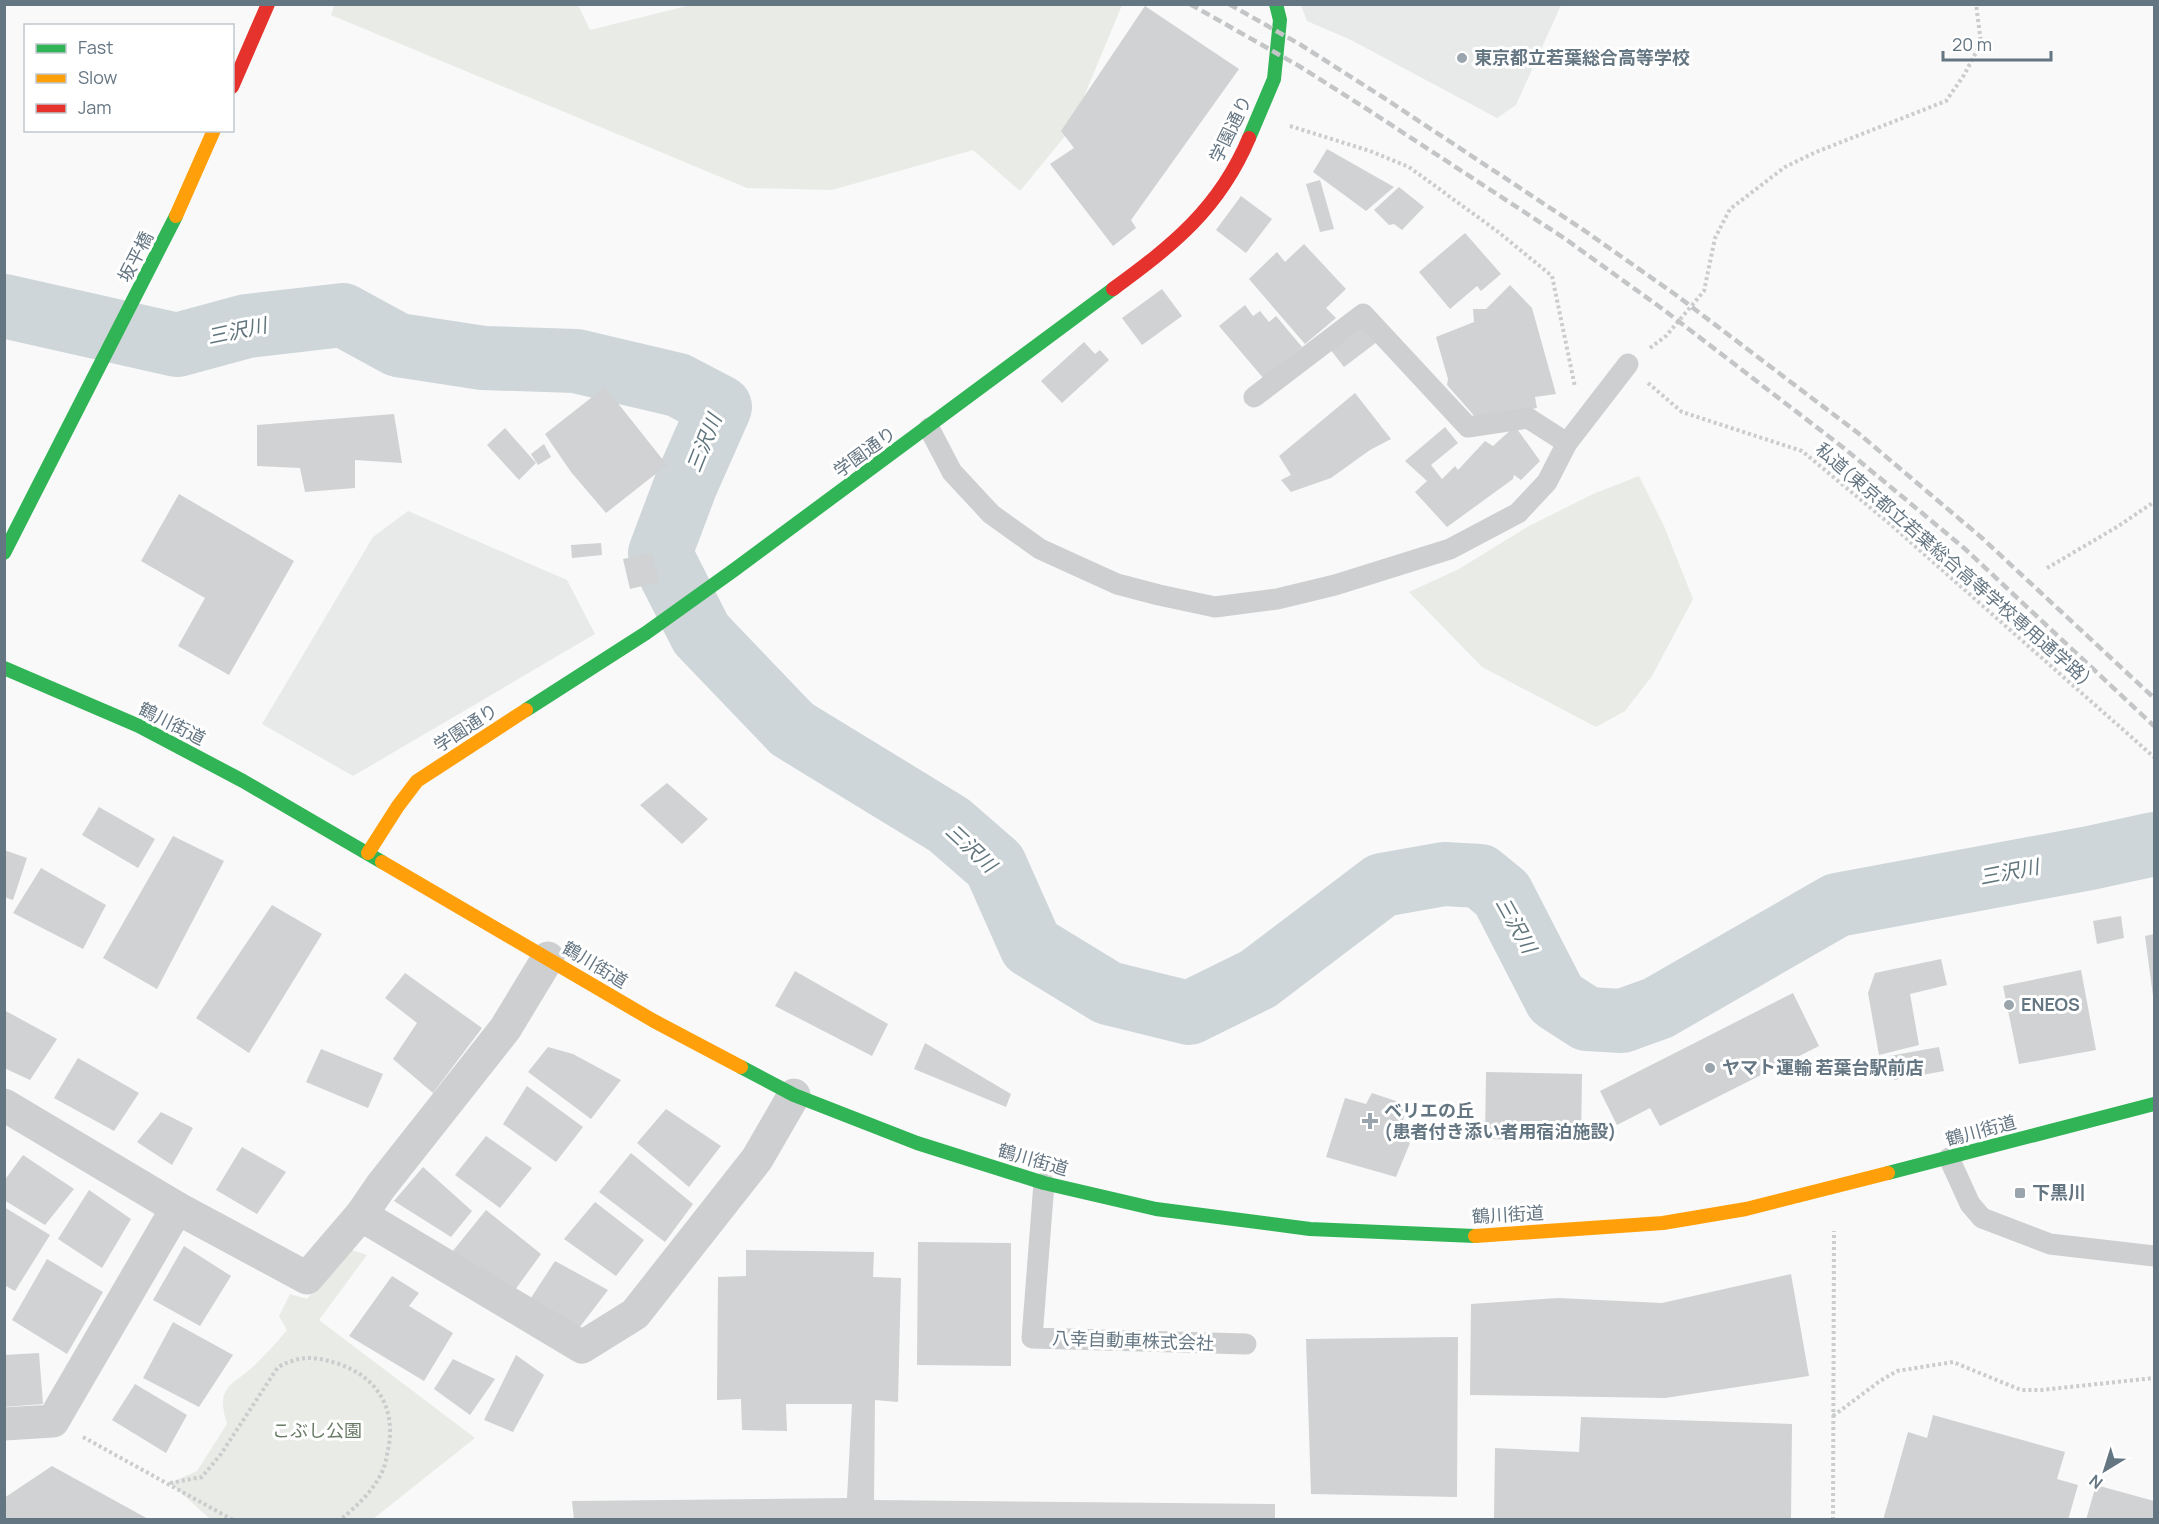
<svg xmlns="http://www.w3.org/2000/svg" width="2159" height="1524" font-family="Manrope,'Noto Sans JP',sans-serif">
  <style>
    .built { fill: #e8e9e9 }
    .green { fill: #e8ebe6 }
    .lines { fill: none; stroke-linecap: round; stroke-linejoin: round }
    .river { stroke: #ced6d9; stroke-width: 64 }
    .building { fill: #d0d2d3 }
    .path { stroke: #cbcccd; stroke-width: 4; stroke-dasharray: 3 3; stroke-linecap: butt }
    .lane { stroke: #cecfd0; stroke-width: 21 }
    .street { stroke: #cecfd0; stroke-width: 33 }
    .fast { stroke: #30b455; stroke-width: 14 }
    .slow { stroke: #ff9f0a; stroke-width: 14 }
    .jam { stroke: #e5322d; stroke-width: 14 }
    .rail { stroke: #c3c5c6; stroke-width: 4.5; stroke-dasharray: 9 4.5; stroke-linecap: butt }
    .poi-dot { fill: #99a4ac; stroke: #fff; stroke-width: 2 }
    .labels { text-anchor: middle; stroke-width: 6; stroke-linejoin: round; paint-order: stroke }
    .poi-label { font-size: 18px; font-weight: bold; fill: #657683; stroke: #fff; text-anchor: start }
    .street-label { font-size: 18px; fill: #657683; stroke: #fff }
    .park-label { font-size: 18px; fill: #687a64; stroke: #fff }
    .water-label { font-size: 20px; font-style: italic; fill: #60757c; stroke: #fff }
  </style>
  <rect width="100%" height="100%" fill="#f9f9f9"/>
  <g class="built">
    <polygon points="1301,5 1301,4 1561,5 1516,105 1497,118 1351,40 1307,21"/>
    <polygon points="408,511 567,580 595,634 353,776 262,724 373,537"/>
  </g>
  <g class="green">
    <polygon points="335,4 578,5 590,30 695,4 1122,5 1070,130 1020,191 973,150 832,190 747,188 331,15"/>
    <polygon points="1639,476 1664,526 1693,599 1652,676 1625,711 1596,727 1482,667 1409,592 1459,569 1529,526 1593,494"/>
    <path d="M 352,1250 L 367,1255 L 319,1320 L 475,1438 L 373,1519 L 210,1519 L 170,1483 L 197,1471 L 227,1424 C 214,1383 235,1386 258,1362 C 268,1352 278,1341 287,1330 L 279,1316 L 290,1294 L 307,1299 Z"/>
  </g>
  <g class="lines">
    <polyline class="river" points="4,306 177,345 247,326 343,315 398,345 483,358 576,361 678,385 720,407 686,484 660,553 701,634 792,729 949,825 995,865 1031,946 1108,993 1189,1013 1258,979 1382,885 1444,874 1480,876 1502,894 1556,999 1587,1019 1622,1021 1658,1008 1837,905 2090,858 2154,844"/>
  </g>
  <g class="building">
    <polygon points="1145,6 1239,69 1131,220 1136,228 1113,246 1050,164 1074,148 1061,131"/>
    <polygon points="1327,149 1394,187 1366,211 1313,172"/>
    <polygon points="1320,180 1334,229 1320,232 1306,184"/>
    <polygon points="1399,187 1424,207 1402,230 1394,224 1389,225 1374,210"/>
    <polygon points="1241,196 1272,219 1246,253 1216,230"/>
    <polygon points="1465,233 1501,274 1481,291 1477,286 1450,309 1419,272"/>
    <polygon points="1304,244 1346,289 1326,308 1336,318 1305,344 1249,279 1277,252 1285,262"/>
    <polygon points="1510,285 1532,308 1556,394 1535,397 1537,408 1477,419 1447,385 1448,379 1436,337 1474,322 1473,309 1486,309"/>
    <polygon points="1162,289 1182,316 1142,345 1122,318"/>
    <polygon points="1245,305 1253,316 1260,311 1269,322 1276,316 1302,347 1264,379 1219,326"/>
    <polygon points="1362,323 1377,342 1344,367 1330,349"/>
    <polygon points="1084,342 1095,354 1100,350 1109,360 1062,403 1041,381"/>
    <polygon points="605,387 667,465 606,513 571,472 545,434"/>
    <polygon points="1355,393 1391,439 1370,450 1331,478 1291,492 1281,480 1291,475 1279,456"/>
    <polygon points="394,414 402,463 355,460 355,488 305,492 300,468 257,466 257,425"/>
    <polygon points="1515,426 1540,461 1521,480 1514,475 1513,479 1447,527 1415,492 1427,481 1405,461 1445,427 1458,443 1431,465 1442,479 1455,466 1458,470 1485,441 1493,446"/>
    <polygon points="505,428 536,463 519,480 487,445"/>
    <polygon points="544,444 551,457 538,465 531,454"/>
    <polygon points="179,494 294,561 229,675 178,646 205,598 141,561"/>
    <polygon points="601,543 602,555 572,558 571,545"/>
    <polygon points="652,553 659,582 630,589 623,559"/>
    <polygon points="667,783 708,819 682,844 640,805"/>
    <polygon points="99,807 155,839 138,868 82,835"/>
    <polygon points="173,836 224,861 157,989 103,958"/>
    <polygon points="4,850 27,858 13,900 4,897"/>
    <polygon points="41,868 106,905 83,949 13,913"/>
    <polygon points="272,905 322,934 249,1053 196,1018"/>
    <polygon points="2121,916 2124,938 2097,944 2093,921"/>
    <polygon points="2154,934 2154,996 2153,996 2145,936"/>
    <polygon points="1941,959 1947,985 1910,994 1919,1045 1879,1055 1868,993 1875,973"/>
    <polygon points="2081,970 2096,1050 2019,1064 2003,986"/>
    <polygon points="795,971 888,1024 872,1056 775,1006"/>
    <polygon points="405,973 482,1028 433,1093 393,1059 417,1023 385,998"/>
    <polygon points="1793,993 1819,1046 1660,1126 1650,1108 1617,1125 1600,1091"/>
    <polygon points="4,1010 57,1039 30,1080 4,1068"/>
    <polygon points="925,1043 1011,1094 1006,1107 914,1069"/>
    <polygon points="548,1047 573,1054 621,1080 591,1119 528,1072"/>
    <polygon points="1939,1047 1944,1071 1894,1080 1889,1056"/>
    <polygon points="321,1049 383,1074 368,1108 306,1082"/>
    <polygon points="78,1058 139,1093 114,1131 54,1098"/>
    <polygon points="1486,1072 1582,1074 1581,1141 1485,1139"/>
    <polygon points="527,1086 583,1127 556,1162 503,1124"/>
    <polygon points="1372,1093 1408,1105 1398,1136 1410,1143 1396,1177 1326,1157 1345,1098 1366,1104"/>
    <polygon points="666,1109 721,1146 689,1187 637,1143"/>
    <polygon points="161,1112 193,1128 172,1165 137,1142"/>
    <polygon points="486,1136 532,1168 500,1208 455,1175"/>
    <polygon points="242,1147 286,1172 257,1214 216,1190"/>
    <polygon points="631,1153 693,1204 665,1242 599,1192"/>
    <polygon points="23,1155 74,1189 45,1225 4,1200 4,1181"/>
    <polygon points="423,1167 472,1211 451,1237 394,1201"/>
    <polygon points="89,1190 131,1219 102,1268 58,1239"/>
    <polygon points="595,1202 644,1240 616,1276 564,1239"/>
    <polygon points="4,1207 50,1235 15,1291 4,1285"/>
    <polygon points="486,1210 541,1254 515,1290 452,1252"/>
    <polygon points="918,1242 1011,1243 1011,1366 917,1365"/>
    <polygon points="184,1246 231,1276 200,1326 153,1300"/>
    <polygon points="746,1250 874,1252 873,1277 901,1278 898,1402 875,1400 874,1500 1275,1504 1275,1520 574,1520 572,1501 847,1498 852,1404 786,1404 787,1431 742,1430 741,1399 717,1400 718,1277 746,1276"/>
    <polygon points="47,1259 103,1292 67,1354 12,1320"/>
    <polygon points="555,1261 608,1290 576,1332 527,1304"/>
    <polygon points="1791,1274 1809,1376 1665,1398 1470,1395 1471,1304 1558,1298 1662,1303"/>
    <polygon points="392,1276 419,1293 409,1306 453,1333 424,1381 349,1336"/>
    <polygon points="173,1322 233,1355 199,1407 143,1378"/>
    <polygon points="1458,1337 1457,1497 1311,1494 1306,1339"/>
    <polygon points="39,1353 43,1404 4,1407 4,1355"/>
    <polygon points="516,1355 544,1375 513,1432 484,1420"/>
    <polygon points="453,1359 495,1379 470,1415 434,1389"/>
    <polygon points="135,1384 187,1415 166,1453 112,1420"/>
    <polygon points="1933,1415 2065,1452 2057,1479 2078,1485 2068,1520 1883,1520 1908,1432 1927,1438"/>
    <polygon points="1581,1417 1792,1424 1791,1520 1494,1518 1495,1448 1579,1452"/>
    <polygon points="52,1466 150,1520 4,1520 4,1498"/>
    <polygon points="2096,1485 2154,1501 2154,1520 2086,1520"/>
  </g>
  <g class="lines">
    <g class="path">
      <polyline points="1290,126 1370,151 1409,167 1497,231 1552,276 1575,387"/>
      <polyline points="1650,348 1666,336 1704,291 1715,238 1730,209 1785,167 1816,152 1946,101 1964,75 1981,43 1976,4"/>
      <polyline points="1648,383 1682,412 1802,451 1890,524 2154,757"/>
      <polyline points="2047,568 2117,527 2154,502"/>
      <polyline points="1833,1416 1880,1381 1897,1371 1953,1362 2021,1390 2041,1390 2154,1378"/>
      <polyline points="83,1437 233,1520"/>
      <path d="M 170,1483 L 202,1477 L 221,1454 L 278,1367 C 301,1355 314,1356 339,1364 C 376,1377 395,1406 389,1445 C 387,1454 386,1464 382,1472 C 374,1490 355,1508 340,1520"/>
      <polyline points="1833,1520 1834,1231"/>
    </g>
    <g class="lane">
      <polyline points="1254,397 1363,314 1468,427 1528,418 1567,443 1628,364"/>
      <polyline points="929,428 952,472 991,514 1040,549 1117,584 1159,595 1215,607 1277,599 1335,585 1450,549 1518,513 1547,482 1567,443"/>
      <polyline points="1949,1158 1970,1204 1982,1218 2050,1244 2154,1256"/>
      <polyline points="1044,1183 1032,1338 1246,1344"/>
    </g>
    <g class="street">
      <polyline points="4,1105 177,1208 307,1278 361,1215 381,1186 505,1029 548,958"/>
      <polyline points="361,1215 582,1347 635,1314 757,1159 794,1095"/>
      <polyline points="4,1424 53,1421 177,1208"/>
    </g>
    <g class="fast">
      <polyline points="1249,138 1274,79 1280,20 1276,4"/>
      <polyline points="4,553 176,216"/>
      <polyline points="4,668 139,726 243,781 382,862"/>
      <polyline points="526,710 646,633 734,570 1113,289"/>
      <polyline points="741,1067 794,1095 917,1143 1044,1183 1156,1209 1310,1229 1475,1236"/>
      <polyline points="1888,1173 2154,1104"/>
    </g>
    <g class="slow">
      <polyline points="176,216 214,130"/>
      <polyline points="368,853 398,806 417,781 526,710"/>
      <polyline points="382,862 654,1021 741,1067"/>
      <polyline points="1475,1236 1663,1223 1746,1209 1888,1173"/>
    </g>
    <g class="jam">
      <polyline points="232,87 268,4"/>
      <path d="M 1113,289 C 1173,245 1219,209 1249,138"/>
    </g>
    <g class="rail">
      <polyline points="1190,4 1299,66 1370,111 1564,238 1664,310 1845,449 1964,548 2154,726"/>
      <polyline points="1229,4 1301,45 1381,96 1585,231 1676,295 1858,433 1982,538 2154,698"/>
    </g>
  </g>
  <g class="poi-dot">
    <circle cx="1462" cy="58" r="6"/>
    <circle cx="2009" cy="1005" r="6"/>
    <circle cx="1710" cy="1068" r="6"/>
    <path d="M1367 1112h6v6h6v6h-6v6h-6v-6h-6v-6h6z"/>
    <rect x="2014" y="1187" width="12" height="12" rx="3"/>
  </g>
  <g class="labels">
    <g class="poi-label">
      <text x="1474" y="64">東京都立若葉総合高等学校</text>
      <text x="2021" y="1011">ENEOS</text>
      <text x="1722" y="1074">ヤマト運輸 若葉台駅前店</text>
      <text x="1384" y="1117">ベリエの丘<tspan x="1384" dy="21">(患者付き添い者用宿泊施設)</tspan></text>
      <text x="2032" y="1199">下黒川</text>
    </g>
    <g class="street-label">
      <text transform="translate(1231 129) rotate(-64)" y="6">学園通り</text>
      <text transform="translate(136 257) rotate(-63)" y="6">坂平橋</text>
      <text transform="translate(865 452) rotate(-36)" y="6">学園通り</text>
      <text transform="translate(1953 564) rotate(41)" y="6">私道(東京都立若葉総合高等学校専用通学路)</text>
      <text transform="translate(172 724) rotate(27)" y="6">鶴川街道</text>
      <text transform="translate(466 728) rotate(-33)" y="6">学園通り</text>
      <text transform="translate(595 965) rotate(31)" y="6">鶴川街道</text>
      <text transform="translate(1981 1131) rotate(-15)" y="6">鶴川街道</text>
      <text transform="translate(1033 1160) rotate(16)" y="6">鶴川街道</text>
      <text transform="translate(1508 1215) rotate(-3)" y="6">鶴川街道</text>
      <text transform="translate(1133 1341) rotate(2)" y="6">八幸自動車株式会社</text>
    </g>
    <g class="park-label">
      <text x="317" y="1437">こぶし公園</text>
    </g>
    <g class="water-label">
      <text transform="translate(237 331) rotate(-12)" y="7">三沢川</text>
      <text transform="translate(704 443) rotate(-68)" y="7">三沢川</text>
      <text transform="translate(971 848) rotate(43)" y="7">三沢川</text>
      <text transform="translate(2009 872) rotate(-11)" y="7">三沢川</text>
      <text transform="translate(1516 925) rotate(61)" y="7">三沢川</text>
    </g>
  </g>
  <rect width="2159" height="1524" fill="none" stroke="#657683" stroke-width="12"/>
  <rect x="24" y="24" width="210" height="108" fill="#ffffff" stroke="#c1c8cd" stroke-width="1.5"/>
  <rect x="36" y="44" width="30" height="9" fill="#30b455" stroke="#c1c8cd" stroke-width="1.5"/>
  <text x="78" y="54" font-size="18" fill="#657683">Fast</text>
  <rect x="36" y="74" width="30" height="9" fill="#ff9f0a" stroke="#c1c8cd" stroke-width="1.5"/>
  <text x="78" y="84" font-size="18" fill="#657683">Slow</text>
  <rect x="36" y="104" width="30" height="9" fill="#e5322d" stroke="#c1c8cd" stroke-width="1.5"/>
  <text x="78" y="114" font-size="18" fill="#657683">Jam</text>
  <g transform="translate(2105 1470) rotate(218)" stroke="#ffffff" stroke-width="4.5" paint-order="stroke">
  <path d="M0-4.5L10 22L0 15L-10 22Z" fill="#657683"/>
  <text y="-9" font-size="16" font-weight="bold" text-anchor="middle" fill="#657683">N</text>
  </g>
  <path d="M1943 51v9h108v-9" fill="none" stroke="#657683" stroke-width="3"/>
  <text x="1952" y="51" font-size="18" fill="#657683" stroke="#ffffff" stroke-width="4.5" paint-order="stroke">20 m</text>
</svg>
